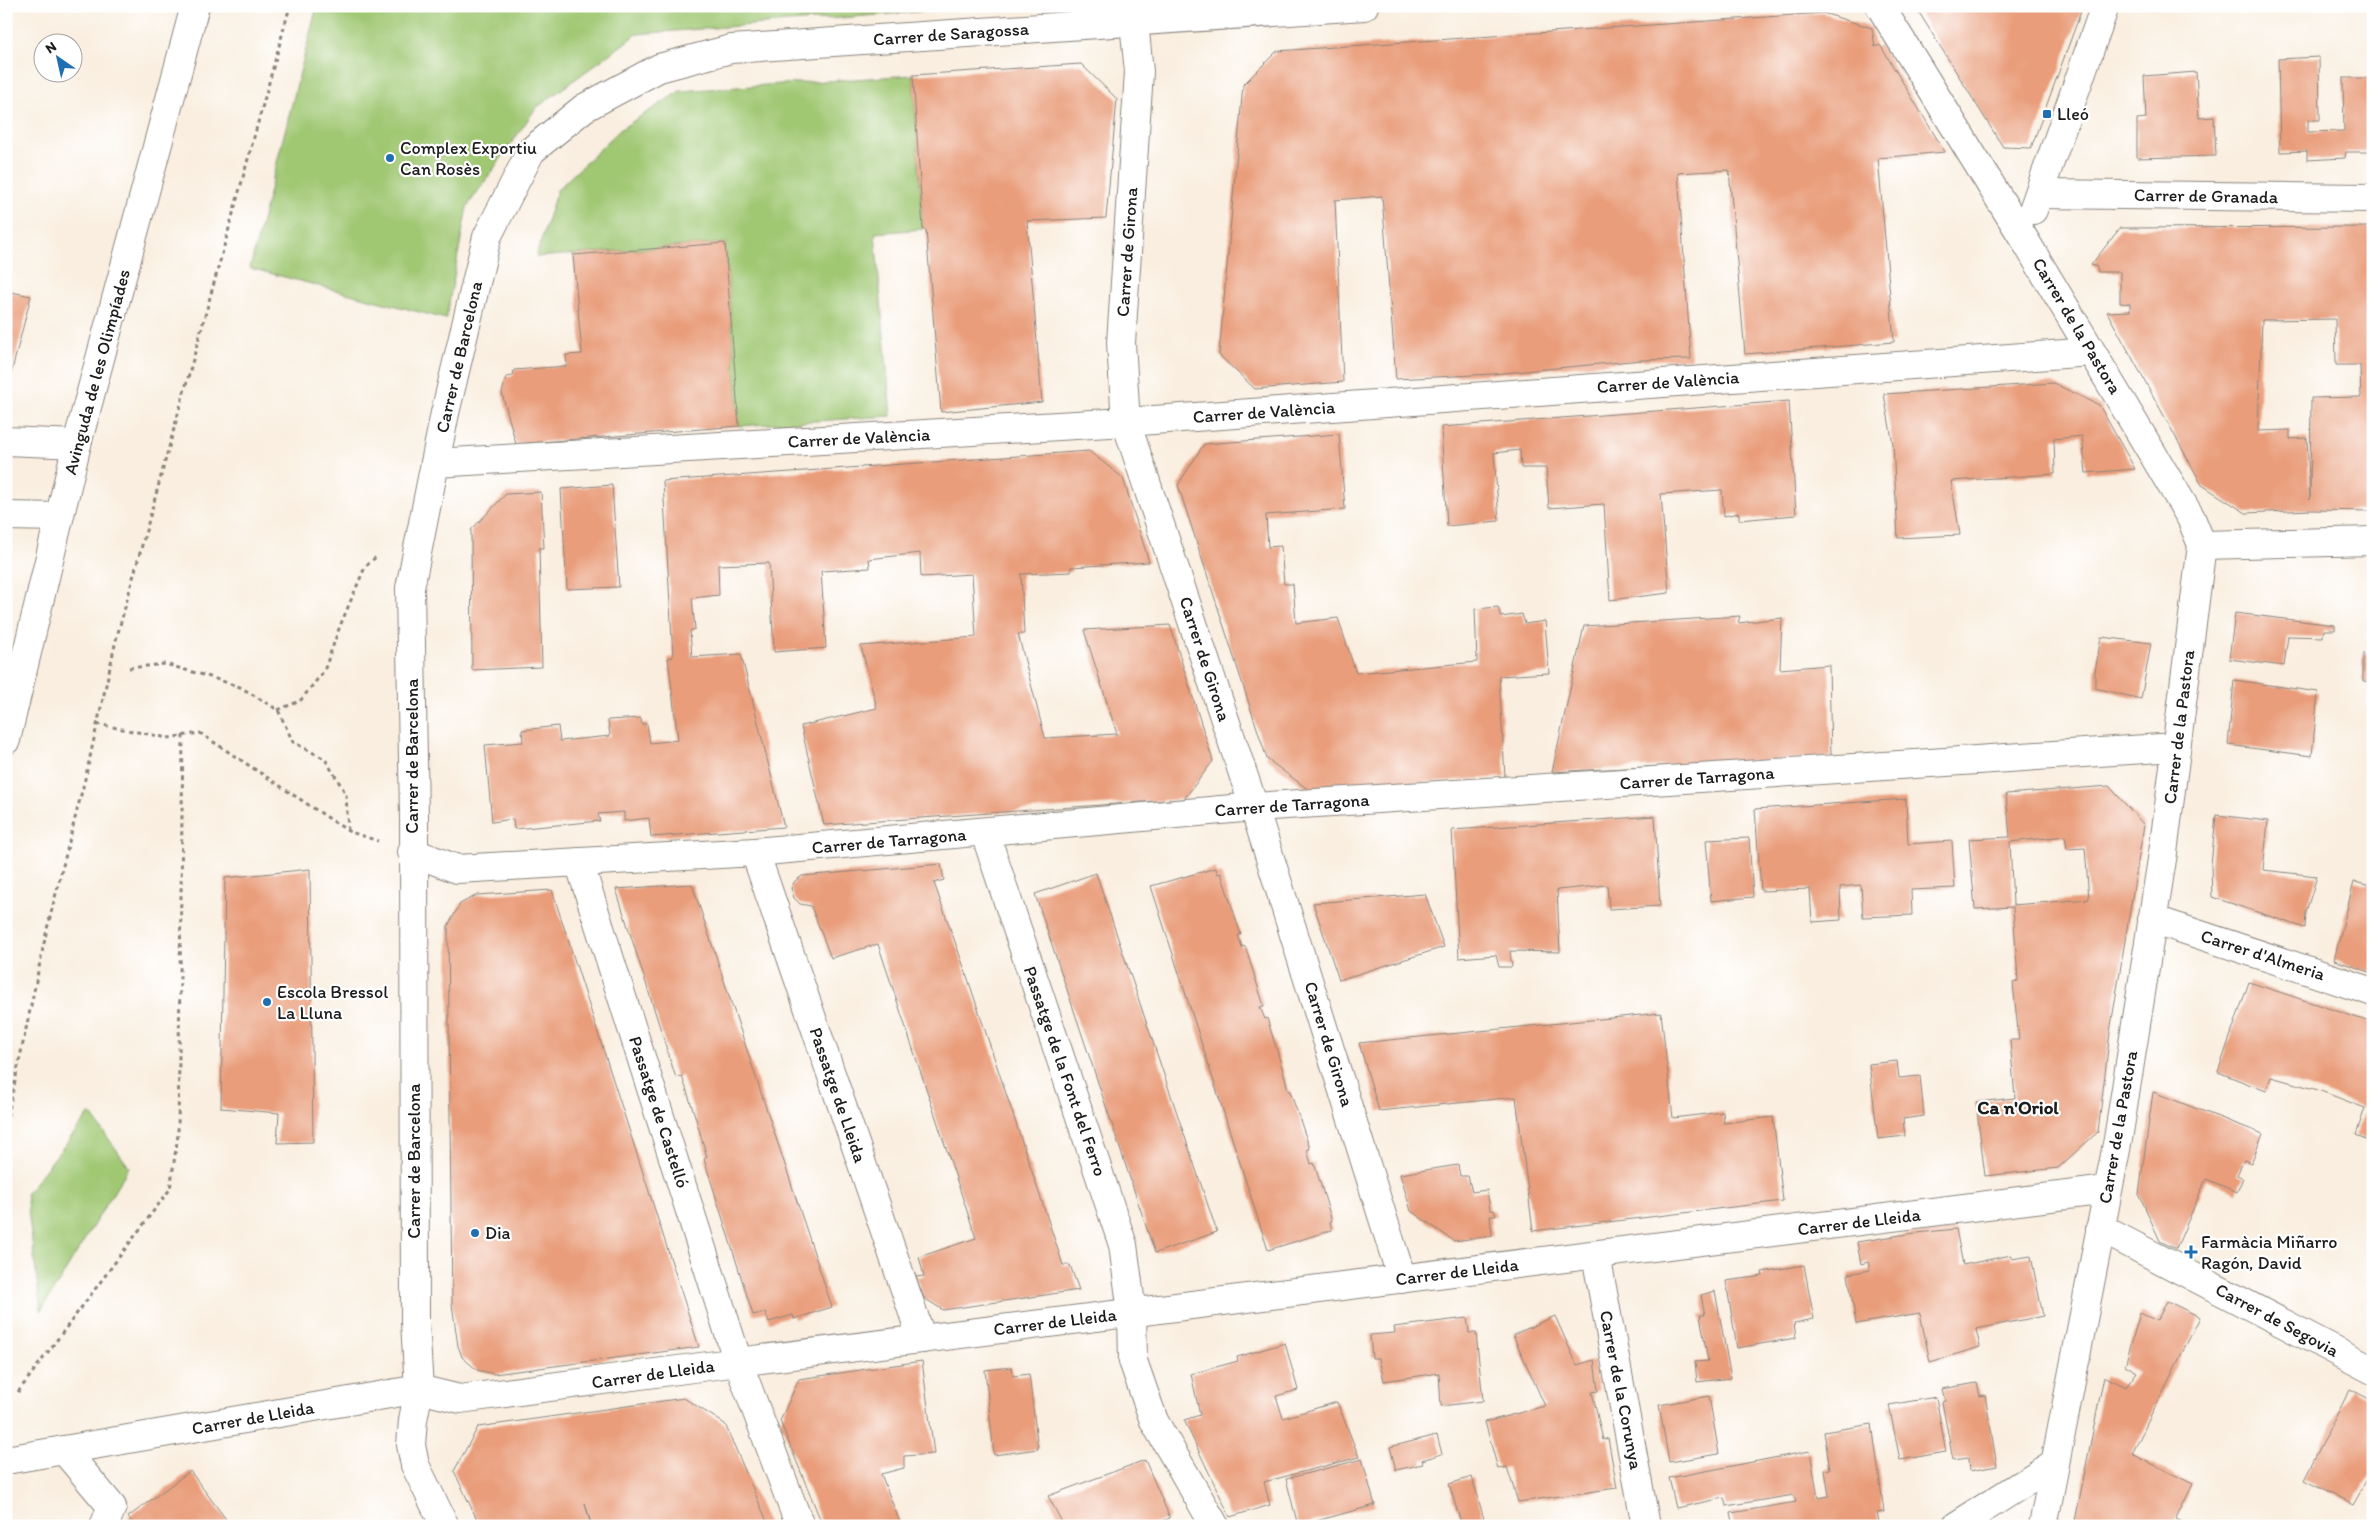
<svg xmlns="http://www.w3.org/2000/svg" width="2379" height="1532" font-family="Itim,sans-serif">
  <style>
    .green { fill: #a0c873; stroke: #5e7248 }
    .building { fill: #e99d7a; fill-rule: evenodd }
    .lines { fill: none; stroke-linecap: round; stroke-linejoin: round }
    .pedestrian-casing { stroke: #8a857e; stroke-width: 30 }
    .minor-casing { stroke: #8a857e; stroke-width: 30 }
    .path { stroke: #8a857e; stroke-width: 3; stroke-dasharray: 4 4; stroke-linecap: butt }
    .pedestrian { stroke: #fff; stroke-width: 28 }
    .minor { stroke: #fff; stroke-width: 28 }
    .poi-dot { fill: #1f6fb2; stroke: #fff; stroke-width: 2 }
    .labels { text-anchor: middle; stroke-width: 4.5; stroke-linejoin: round; paint-order: stroke }
    .street-label { font-size: 18px; fill: #1c1c1c; stroke: #fff }
    .poi-label { font-size: 18px; fill: #1c1c1c; stroke: #fff; text-anchor: start }
    .neighbourhood-label { font-size: 19px; font-weight: bold; fill: #1c1c1c; stroke: #fff }
  </style>
  <rect width="100%" height="100%" fill="#fff"/>
  <filter id="ink" filterUnits="userSpaceOnUse"><feTurbulence type="fractalNoise" baseFrequency=".02" numOctaves="2"/><feDisplacementMap in="SourceGraphic" scale="10" xChannelSelector="R" yChannelSelector="G"/><feConvolveMatrix kernelMatrix="1 2 1 2 8 2 1 2 1" color-interpolation-filters="sRGB"/></filter>
  <filter id="wash" filterUnits="userSpaceOnUse"><feTurbulence type="fractalNoise" baseFrequency=".0096" numOctaves="4" result="noise"/><feDisplacementMap in="SourceGraphic" scale="20" xChannelSelector="R" yChannelSelector="G"/><feGaussianBlur stdDeviation="1.12" result="paint"/><feColorMatrix in="noise" values="0 0 0 0 0 0 0 0 0 0 0 0 0 0 0 0 0 1.4 0 .05"/><feComposite in="paint" operator="in"/></filter>
  <g filter="url(#wash)">
    <rect width="100%" height="100%" fill="#f9eedf"/>
    <g class="green">
      <polygon points="317,6 992,6 637,34 536,108 467,207 446,319 250,268"/>
      <polygon points="913,75 923,229 875,233 891,416 739,426 725,243 536,257 557,190 621,129 680,91"/>
      <polygon points="90,1113 129,1167 41,1311 26,1194"/>
    </g>
    <g id="blocks">
      <g class="building">
        <polygon points="1915,6 2083,6 2031,148 2003,147"/>
        <polygon points="1823,13 1872,28 1875,47 1880,45 1945,152 1878,158 1894,342 1745,354 1729,170 1678,173 1691,359 1642,360 1493,374 1396,379 1382,196 1335,200 1343,382 1255,389 1219,355 1243,85 1277,51"/>
        <polygon points="2319,57 2320,120 2308,120 2308,132 2344,131 2343,78 2373,78 2373,152 2346,152 2345,158 2307,160 2307,151 2280,152 2278,59"/>
        <polygon points="1081,64 1117,99 1106,218 1027,221 1042,402 941,412 926,230 923,229 913,75"/>
        <polygon points="2196,72 2199,118 2214,117 2216,156 2137,158 2137,119 2146,118 2144,76"/>
        <path d="M 2373,227 L 2373,511 L 2311,510 L 2246,513 L 2202,485 L 2107,312 L 2130,311 L 2130,304 L 2120,303 L 2120,272 L 2098,272 L 2097,267 L 2091,265 L 2120,228 ZM 2335,319 L 2336,365 L 2360,365 L 2361,397 L 2311,398 L 2310,500 L 2307,438 L 2290,439 L 2290,430 L 2258,431 L 2262,320 Z"/>
        <polygon points="725,243 739,426 516,444 502,393 506,377 513,376 514,370 567,366 566,355 582,354 573,255"/>
        <polygon points="6,291 31,296 11,374 6,374"/>
        <polygon points="2053,383 2099,405 2135,469 2086,473 2082,436 2054,439 2055,474 1951,481 1960,535 1898,538 1893,445 1884,394"/>
        <polygon points="1789,401 1796,515 1739,520 1739,513 1724,516 1722,490 1661,494 1669,593 1610,600 1604,504 1549,508 1546,468 1521,468 1520,450 1494,453 1499,521 1447,526 1441,427"/>
        <polygon points="1339,434 1345,509 1266,515 1268,547 1281,546 1284,584 1293,584 1296,623 1338,618 1356,673 1477,662 1475,609 1498,607 1501,617 1522,614 1525,624 1545,621 1549,673 1499,676 1505,777 1309,790 1267,759 1178,485 1204,444"/>
        <polygon points="1089,451 1123,478 1149,562 1071,567 1071,572 1021,574 1024,634 1018,634 1045,738 1117,734 1084,630 1170,625 1213,761 1184,799 824,825 801,726 877,708 861,646 976,637 972,574 921,577 920,553 869,559 870,568 821,571 826,648 774,652 769,563 718,565 719,595 692,598 695,629 690,631 692,657 741,654 784,827 651,837 649,818 624,821 624,812 598,814 600,821 514,829 513,819 492,822 485,745 523,742 522,730 558,726 560,741 610,736 608,720 641,718 642,724 647,724 650,743 678,740 668,658 673,657 663,481"/>
        <polygon points="612,485 619,587 567,589 561,489"/>
        <polygon points="541,492 544,548 539,548 542,667 472,670 471,530 506,494"/>
        <polygon points="2235,613 2335,625 2335,630 2324,630 2323,637 2288,636 2284,666 2229,659"/>
        <polygon points="1740,616 1738,623 1782,618 1780,669 1829,665 1831,757 1552,772 1584,626"/>
        <polygon points="2101,637 2151,643 2141,699 2095,688 2095,672"/>
        <polygon points="2363,653 2373,655 2373,682 2363,681"/>
        <polygon points="2234,680 2318,692 2312,756 2228,745"/>
        <path d="M 2109,786 L 2144,825 L 2110,1032 L 2098,1132 L 2058,1168 L 1985,1176 L 1976,1102 L 2015,1098 L 2010,1040 L 2019,1040 L 2013,983 L 2018,981 L 2013,907 L 1975,909 L 1969,839 L 2010,837 L 2006,794 ZM 2065,836 L 2067,849 L 2085,848 L 2089,899 L 2013,905 L 2010,842 Z"/>
        <polygon points="1906,799 1908,844 1952,841 1955,888 1911,890 1912,915 1863,917 1861,885 1840,887 1841,920 1812,922 1810,889 1761,891 1755,809"/>
        <polygon points="2216,815 2268,821 2263,870 2317,876 2306,912 2305,928 2212,897 2211,865"/>
        <polygon points="1655,816 1660,906 1609,909 1607,885 1557,890 1560,952 1510,951 1512,967 1499,967 1496,955 1459,958 1452,830"/>
        <polygon points="1749,838 1753,897 1711,901 1706,840"/>
        <polygon points="941,864 944,880 934,883 965,970 1063,1265 1070,1265 1079,1290 943,1310 924,1298 916,1277 924,1276 919,1257 976,1238 878,944 831,958 811,906 800,904 794,898 791,888 795,881 802,876"/>
        <polygon points="1216,868 1217,874 1221,873 1241,935 1238,935 1242,947 1245,946 1264,1006 1260,1007 1265,1019 1267,1018 1285,1077 1288,1091 1290,1091 1310,1149 1307,1150 1311,1164 1314,1163 1332,1221 1330,1222 1332,1230 1268,1250 1151,886"/>
        <polygon points="310,869 313,1142 277,1143 279,1113 221,1108 225,878"/>
        <polygon points="1096,873 1217,1232 1155,1253 1035,894"/>
        <polygon points="2354,882 2373,886 2373,973 2334,960"/>
        <polygon points="692,884 832,1307 794,1319 793,1315 769,1322 765,1312 753,1315 704,1159 707,1157 696,1119 682,1076 676,1078 616,889"/>
        <polygon points="552,890 699,1347 494,1374 477,1370 462,1357 458,1346 452,1304 448,926 460,904 477,895"/>
        <polygon points="1425,894 1444,947 1339,980 1313,903"/>
        <polygon points="2249,982 2373,1023 2373,1142 2356,1135 2365,1108 2318,1090 2271,1077 2266,1091 2218,1072"/>
        <polygon points="1661,1013 1673,1118 1723,1112 1724,1123 1773,1117 1783,1201 1533,1231 1516,1097 1379,1111 1359,1043"/>
        <polygon points="1897,1061 1899,1078 1920,1076 1924,1116 1903,1119 1905,1136 1878,1139 1869,1064"/>
        <polygon points="2153,1092 2263,1134 2251,1163 2244,1160 2237,1175 2243,1178 2237,1192 2206,1179 2176,1249 2160,1241 2139,1194"/>
        <polygon points="1458,1165 1460,1176 1468,1176 1472,1192 1487,1190 1490,1210 1494,1210 1496,1216 1490,1216 1492,1236 1454,1241 1411,1211 1400,1174"/>
        <polygon points="1956,1229 1963,1265 2011,1255 2012,1259 2031,1256 2043,1316 1976,1329 1980,1347 1930,1362 1920,1313 1856,1324 1848,1274 1870,1270 1868,1262 1861,1264 1857,1242 1907,1234"/>
        <polygon points="1804,1265 1814,1319 1794,1323 1796,1338 1737,1348 1726,1281 1763,1276 1762,1272"/>
        <polygon points="1715,1291 1731,1378 1697,1382 1695,1362 1708,1361 1700,1315 1705,1315 1701,1295"/>
        <polygon points="2167,1301 2200,1317 2132,1454 2193,1484 2176,1519 2191,1526 2074,1526 2104,1376 2126,1387 2137,1372 2125,1365 2140,1313 2157,1321"/>
        <polygon points="1555,1316 1577,1365 1594,1360 1598,1391 1592,1392 1603,1440 1608,1438 1617,1488 1518,1502 1507,1467 1498,1469 1485,1422 1545,1406 1513,1335"/>
        <polygon points="1467,1318 1469,1333 1476,1333 1483,1401 1441,1406 1439,1373 1384,1381 1379,1358 1372,1358 1370,1335 1395,1333 1394,1327"/>
        <polygon points="1285,1343 1298,1390 1276,1396 1283,1418 1337,1402 1359,1457 1264,1482 1270,1505 1230,1517 1184,1420 1200,1415 1191,1374 1238,1361 1237,1357"/>
        <polygon points="922,1361 934,1454 904,1456 904,1468 881,1474 901,1525 917,1522 920,1526 823,1526 780,1421 799,1379"/>
        <polygon points="1012,1367 1013,1376 1029,1374 1038,1449 994,1455 985,1370"/>
        <polygon points="1977,1383 1980,1396 1985,1395 1997,1466 1970,1471 1969,1458 1953,1460 1942,1402 1945,1401 1942,1389"/>
        <polygon points="2350,1389 2373,1401 2373,1469 2353,1504 2304,1479"/>
        <polygon points="1709,1396 1719,1454 1669,1462 1659,1405"/>
        <polygon points="1936,1397 1946,1452 1900,1460 1889,1405"/>
        <polygon points="684,1398 725,1424 769,1526 592,1526 585,1503 591,1526 480,1526 454,1471 478,1427"/>
        <polygon points="1872,1424 1884,1512 1877,1513 1880,1526 1734,1526 1731,1513 1796,1502 1794,1495 1726,1506 1724,1498 1676,1508 1669,1478 1810,1451 1818,1498 1829,1496 1825,1470 1830,1469 1824,1432"/>
        <polygon points="1437,1435 1442,1454 1422,1460 1423,1464 1396,1470 1390,1447"/>
        <polygon points="1362,1459 1375,1505 1298,1526 1286,1479"/>
        <polygon points="1145,1460 1170,1518 1150,1526 1064,1526 1048,1496"/>
        <polygon points="190,1471 231,1526 135,1526 128,1517"/>
        <polygon points="1472,1477 1486,1526 1462,1526 1449,1484"/>
      </g>
    </g>
  </g>
  <g filter="url(#ink)">
    <use href="#blocks" fill-opacity="0" stroke="#8a857e" stroke-width="1"/>
    <g class="lines">
      <defs>
        <g id="pedestrian">
          <polyline points="579,862 738,1362"/>
          <polyline points="64,1450 112,1507 104,1526"/>
        </g>
        <g id="minor">
          <polyline points="1880,6 2023,237 2191,518 2202,545 2163,853 2118,1139 2043,1526"/>
          <polyline points="1134,22 1139,72 1121,343 1126,422 1254,807 1402,1279"/>
          <polyline points="2039,194 2373,198"/>
          <polyline points="2033,210 2105,6"/>
          <polyline points="6,441 77,444"/>
          <polyline points="435,463 1126,422 2091,352"/>
          <polyline points="6,516 59,517"/>
          <polyline points="2202,545 2373,541"/>
          <polyline points="6,740 77,444 195,6"/>
          <polyline points="985,833 1123,1245 1132,1312 1133,1361 1154,1421 1215,1526"/>
          <polyline points="412,852 457,869 755,852 1254,807 2176,747"/>
          <polyline points="755,852 922,1339"/>
          <polyline points="2152,919 2373,992"/>
          <polyline points="2100,1228 2373,1370"/>
          <polyline points="1596,1255 1646,1526"/>
          <polyline points="738,1362 800,1526"/>
          <polyline points="6,1460 419,1389 460,1399 738,1362 2107,1190"/>
          <polyline points="445,1526 415,1465 411,1445 413,1420 419,1389 415,1322 414,817 410,588 445,413 487,237 531,151 584,108 659,68 731,49 1364,6"/>
          <polyline points="1956,1526 2055,1463"/>
        </g>
      </defs>
      <use href="#pedestrian" class="pedestrian-casing"/>
      <use href="#minor" class="minor-casing"/>
      <g class="path">
        <polyline points="129,668 165,664 210,677 240,687 278,710 293,742 325,759 346,794 348,831"/>
        <polyline points="278,710 300,701 324,671 340,626 365,567 378,555"/>
        <polyline points="97,724 168,738 200,733 348,831 378,841"/>
        <polyline points="6,1124 47,929 86,775 116,640 290,6"/>
        <polyline points="18,1392 170,1189 178,1135 183,735"/>
      </g>
      <use href="#pedestrian" class="pedestrian"/>
      <use href="#minor" class="minor"/>
    </g>
  </g>
  <g class="poi-dot">
    <rect x="2042" y="109" width="10" height="10" rx="2.5"/>
    <circle cx="390" cy="158" r="5"/>
    <circle cx="267" cy="1002" r="5"/>
    <circle cx="475" cy="1233" r="5"/>
    <path d="M2188.5 1244.5h5v5h5v5h-5v5h-5v-5h-5v-5h5z"/>
  </g>
  <g class="labels">
    <g class="street-label">
      <text transform="translate(951 34) rotate(-4)" y="6">Carrer de Saragossa</text>
      <text transform="translate(2206 196) rotate(1)" y="6">Carrer de Granada</text>
      <text transform="translate(1127 252) rotate(-86)" y="6">Carrer de Girona</text>
      <text transform="translate(2077 326) rotate(59)" y="6">Carrer de la Pastora</text>
      <text transform="translate(459 357) rotate(-77)" y="6">Carrer de Barcelona</text>
      <text transform="translate(97 372) rotate(-75)" y="6">Avinguda de les Olimpíades</text>
      <text transform="translate(1668 382) rotate(-4)" y="6">Carrer de València</text>
      <text transform="translate(1264 412) rotate(-4)" y="6">Carrer de València</text>
      <text transform="translate(859 438) rotate(-3)" y="6">Carrer de València</text>
      <text transform="translate(1205 659) rotate(72)" y="6">Carrer de Girona</text>
      <text transform="translate(2179 727) rotate(-83)" y="6">Carrer de la Pastora</text>
      <text transform="translate(412 756) rotate(-90)" y="6">Carrer de Barcelona</text>
      <text transform="translate(1697 778) rotate(-4)" y="6">Carrer de Tarragona</text>
      <text transform="translate(1292 805) rotate(-4)" y="6">Carrer de Tarragona</text>
      <text transform="translate(889 841) rotate(-5)" y="6">Carrer de Tarragona</text>
      <text transform="translate(2263 955) rotate(18)" y="6">Carrer d'Almeria</text>
      <text transform="translate(1329 1044) rotate(73)" y="6">Carrer de Girona</text>
      <text transform="translate(1065 1071) rotate(71)" y="6">Passatge de la Font del Ferro</text>
      <text transform="translate(838 1095) rotate(71)" y="6">Passatge de Lleida</text>
      <text transform="translate(659 1112) rotate(72)" y="6">Passatge de Castelló</text>
      <text transform="translate(2118 1127) rotate(-80)" y="6">Carrer de la Pastora</text>
      <text transform="translate(414 1161) rotate(-90)" y="6">Carrer de Barcelona</text>
      <text transform="translate(1859 1222) rotate(-7)" y="6">Carrer de Lleida</text>
      <text transform="translate(1457 1272) rotate(-7)" y="6">Carrer de Lleida</text>
      <text transform="translate(2277 1320) rotate(28)" y="6">Carrer de Segovia</text>
      <text transform="translate(1055 1322) rotate(-7)" y="6">Carrer de Lleida</text>
      <text transform="translate(653 1374) rotate(-8)" y="6">Carrer de Lleida</text>
      <text transform="translate(1621 1390) rotate(79)" y="6">Carrer de la Corunya</text>
      <text transform="translate(253 1418) rotate(-10)" y="6">Carrer de Lleida</text>
    </g>
    <g class="poi-label">
      <text x="2057" y="120">Lleó</text>
      <text x="400" y="154">Complex Exportiu<tspan x="400" dy="21">Can Rosès</tspan></text>
      <text x="277" y="998">Escola Bressol<tspan x="277" dy="21">La Lluna</tspan></text>
      <text x="485" y="1239">Dia</text>
      <text x="2201" y="1248">Farmàcia Miñarro<tspan x="2201" dy="21">Ragón, David</tspan></text>
    </g>
    <g class="neighbourhood-label">
      <text x="2018" y="1114">Ca n'Oriol</text>
    </g>
  </g>
  <rect width="2379" height="1532" fill="none" stroke="#fff" stroke-width="25"/>
  <g transform="translate(58 58) rotate(326)"><circle r="24" fill="#ffffff" stroke="#a4a4a4"/>
  <path d="M0-4L9 19L0 12L-9 19Z" fill="#1f6fb2"/>
  <text y="-8" font-size="14" font-weight="bold" text-anchor="middle" fill="#1c1c1c">N</text>
  </g>
</svg>
